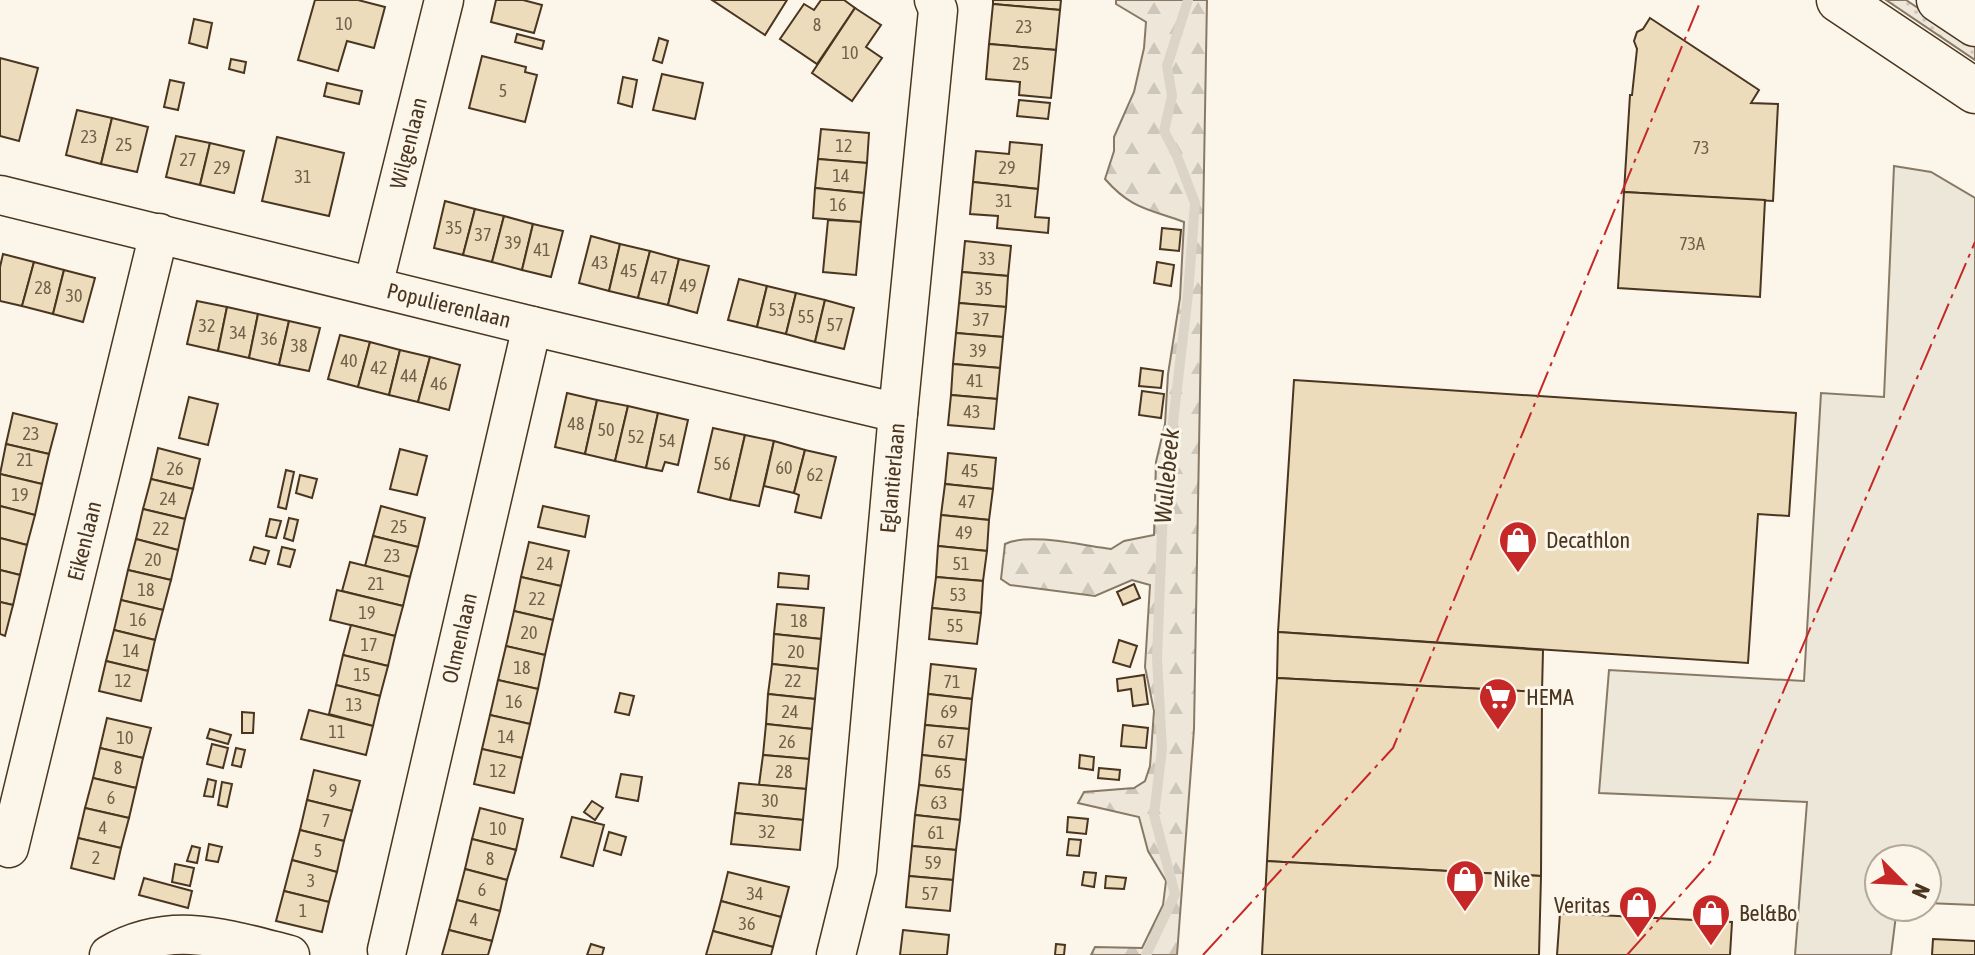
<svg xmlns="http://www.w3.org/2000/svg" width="1975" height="955" font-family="'Asap Condensed',sans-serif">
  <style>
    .grass { fill: url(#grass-dots); stroke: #887966; stroke-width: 2 }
    .forest { fill: url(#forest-firs); stroke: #887966; stroke-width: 2 }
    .parking { fill: #ede7d9; stroke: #887966; stroke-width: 2 }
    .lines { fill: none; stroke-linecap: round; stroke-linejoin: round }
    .stream { stroke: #dcd4c6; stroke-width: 10 }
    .building { fill: #ecdcbc; stroke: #4a3520; stroke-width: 2 }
    .minor-casing { stroke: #4a3520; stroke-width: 41 }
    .major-casing { stroke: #4a3520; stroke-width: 47 }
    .highway-casing { stroke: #4a3520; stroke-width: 47 }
    .minor { stroke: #fbf6e9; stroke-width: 38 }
    .major { stroke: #fbf6e9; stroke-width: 44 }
    .highway { stroke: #fbf6e9; stroke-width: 44 }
    .power { stroke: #c62828; stroke-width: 2; stroke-dasharray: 28 6 4 6; stroke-linecap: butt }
    .labels { text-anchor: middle; stroke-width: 6; stroke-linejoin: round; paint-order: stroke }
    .number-label { font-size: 18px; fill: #725f47 }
    .street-label { font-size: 22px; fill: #4a3520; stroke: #fbf6e9 }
    .poi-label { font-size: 22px; fill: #4a3520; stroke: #fbf6e9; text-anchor: start }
    .water-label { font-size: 24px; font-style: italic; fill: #4a3520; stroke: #fbf6e9 }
  </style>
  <defs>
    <pattern id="grass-dots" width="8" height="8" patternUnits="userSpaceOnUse" patternTransform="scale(2)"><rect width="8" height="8" fill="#ede6d9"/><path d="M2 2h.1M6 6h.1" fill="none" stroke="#cdc6ba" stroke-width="1.8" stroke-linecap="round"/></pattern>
    <pattern id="forest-firs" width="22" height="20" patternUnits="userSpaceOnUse" patternTransform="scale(2)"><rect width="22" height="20" fill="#ede6d9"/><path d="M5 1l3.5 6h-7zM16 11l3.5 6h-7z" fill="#cdc6ba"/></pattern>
  </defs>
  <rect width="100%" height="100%" fill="#fbf6e9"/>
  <polygon class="grass" points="1886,0 1906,0 1975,46 1975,60"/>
  <path class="forest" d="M 1116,0 L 1207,0 L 1194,729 L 1177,955 L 1091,955 L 1095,947 L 1142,948 L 1163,905 L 1166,881 L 1148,851 L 1139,817 L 1078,803 L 1084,792 L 1134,788 L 1145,781 L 1150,766 L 1154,711 L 1145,667 L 1150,585 L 1132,580 L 1095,596 L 1010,585 L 1001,579 L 1005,544 C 1028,532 1085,546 1111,549 L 1124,541 L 1154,535 L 1156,462 L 1165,424 L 1168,374 L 1180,298 L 1184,222 C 1149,209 1131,209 1105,179 L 1114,151 L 1114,137 L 1134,92 L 1144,48 L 1146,22 L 1116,4 Z"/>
  <polygon class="parking" points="1894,166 1931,172 1975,198 1975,905 1927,903 1927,859 1879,859 1879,907 1897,907 1891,955 1795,955 1807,802 1599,793 1609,670 1804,681 1821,393 1884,397"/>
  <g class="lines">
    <polyline class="stream" points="1146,955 1175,894 1154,815 1162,749 1157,658 1163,508 1188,294 1195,203 1177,156 1164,131 1172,96 1167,66 1188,0"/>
  </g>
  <g class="building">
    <polygon points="315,0 358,0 385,7 374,48 347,41 338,71 298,60"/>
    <polygon points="496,0 523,0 542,5 534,33 491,22"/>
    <polygon points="712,0 787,0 765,35"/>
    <polygon points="821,0 844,0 855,8 817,64 780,39 804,4 814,10"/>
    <polygon points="993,0 1061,0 1060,10 993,4"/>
    <polygon points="993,4 1060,10 1056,50 989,44"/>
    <polygon points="855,8 881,25 866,47 882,58 852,101 812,73"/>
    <polygon points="1650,18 1759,90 1751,103 1778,104 1773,201 1624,192 1630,95 1632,95 1637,49 1634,41 1637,32 1643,29"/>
    <polygon points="194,19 212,23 207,48 189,43"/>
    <polygon points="517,34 544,41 542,49 515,42"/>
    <polygon points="659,38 668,41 662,63 653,60"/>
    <polygon points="989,44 1056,50 1051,98 1019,95 1020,82 986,79"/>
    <polygon points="482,56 526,67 525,72 537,75 525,122 469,108"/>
    <polygon points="0,58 38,68 19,141 0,136"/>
    <polygon points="231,59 246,62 244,73 229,69"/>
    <polygon points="662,74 703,83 695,119 653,110"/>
    <polygon points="623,77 637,80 632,107 618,103"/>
    <polygon points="170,80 184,83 178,110 164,107"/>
    <polygon points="327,83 362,91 359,104 324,96"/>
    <polygon points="1019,100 1050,103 1048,119 1017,116"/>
    <polygon points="77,110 112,118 101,164 66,155"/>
    <polygon points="112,118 148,127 137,172 101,164"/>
    <polygon points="821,129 869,133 867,163 818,159"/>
    <polygon points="176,136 210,143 200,185 166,177"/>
    <polygon points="277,137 344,153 329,216 262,201"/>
    <polygon points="1010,142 1042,145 1038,189 973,182 976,151 1009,154"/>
    <polygon points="210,143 244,151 234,193 200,185"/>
    <polygon points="818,159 867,163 864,193 815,188"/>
    <polygon points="973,182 1038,189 1035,217 1049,218 1048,233 997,228 998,216 970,214"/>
    <polygon points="815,188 864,193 861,222 813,218"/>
    <polygon points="1624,192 1765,200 1760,297 1618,288"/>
    <polygon points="445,201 475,209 463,255 434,248"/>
    <polygon points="475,209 504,216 492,262 463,255"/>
    <polygon points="504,216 533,224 522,270 492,262"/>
    <polygon points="828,220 861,222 856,275 823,272"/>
    <polygon points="533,224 563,231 551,277 522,270"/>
    <polygon points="1162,228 1181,230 1179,251 1160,249"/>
    <polygon points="591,236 620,244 609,291 579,283"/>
    <polygon points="965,241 1011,246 1008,276 962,272"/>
    <polygon points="620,244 650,251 638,298 609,291"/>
    <polygon points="650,251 679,259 668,305 638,298"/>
    <polygon points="3,254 34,262 22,306 0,301 0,267"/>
    <polygon points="679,259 709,266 697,313 668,305"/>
    <polygon points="34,262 64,270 53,314 22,306"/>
    <polygon points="1157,262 1174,265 1171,286 1154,283"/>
    <polygon points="64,270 95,278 83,322 53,314"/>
    <polygon points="962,272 1008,276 1006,307 959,303"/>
    <polygon points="739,279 767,286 757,327 728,320"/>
    <polygon points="767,286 796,293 786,334 757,327"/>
    <polygon points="796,293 825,300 815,342 786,334"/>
    <polygon points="825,300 854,308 844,349 815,342"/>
    <polygon points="197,301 227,307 218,351 187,344"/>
    <polygon points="959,303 1006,307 1003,337 956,333"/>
    <polygon points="227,307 258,314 249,358 218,351"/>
    <polygon points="258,314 289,321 279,365 249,358"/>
    <polygon points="289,321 320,328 309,371 279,365"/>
    <polygon points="956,333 1003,337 1000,368 953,364"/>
    <polygon points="340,335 370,342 358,387 328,379"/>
    <polygon points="370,342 400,350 389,395 358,387"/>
    <polygon points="400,350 430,357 418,402 389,395"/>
    <polygon points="430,357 460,365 449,410 418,402"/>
    <polygon points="953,364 1000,368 997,399 951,395"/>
    <polygon points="1141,368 1163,371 1161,388 1139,386"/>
    <polygon points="1294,380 1796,413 1789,516 1758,514 1748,663 1278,632"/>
    <polygon points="1142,391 1164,394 1161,418 1139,415"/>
    <polygon points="567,393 597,400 585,454 555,447"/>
    <polygon points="951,395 997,399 994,429 948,425"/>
    <polygon points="189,397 218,404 208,445 179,438"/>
    <polygon points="597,400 628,406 615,461 585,454"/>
    <polygon points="628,406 658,413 646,468 615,461"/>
    <polygon points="13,413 57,424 49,454 6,444"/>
    <polygon points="658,413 688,420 678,465 665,462 662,471 646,468"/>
    <polygon points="713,428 745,435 730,500 698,492"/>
    <polygon points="745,435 774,441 759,506 730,500"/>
    <polygon points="774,441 805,450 794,493 764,486"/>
    <polygon points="6,444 49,454 42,484 0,474"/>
    <polygon points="158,448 200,459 193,489 151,479"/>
    <polygon points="400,449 427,456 417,495 390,489"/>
    <polygon points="805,450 836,457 821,518 795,512 799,495 794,493"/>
    <polygon points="948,453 996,458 993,489 945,484"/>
    <polygon points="286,470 294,472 286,509 278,507"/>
    <polygon points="0,474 42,484 35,515 0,506"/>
    <polygon points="300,475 317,479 312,498 296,493"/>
    <polygon points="151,479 193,489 185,519 143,509"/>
    <polygon points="945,484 993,489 989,520 941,515"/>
    <polygon points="0,506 35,515 27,545 0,538"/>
    <polygon points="381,506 425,518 418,547 373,536"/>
    <polygon points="543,506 589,516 585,537 538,527"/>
    <polygon points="143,509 185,519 178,550 136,539"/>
    <polygon points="941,515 989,520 987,551 938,546"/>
    <polygon points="289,518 298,520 293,541 284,538"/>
    <polygon points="270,519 281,521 276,538 266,536"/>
    <polygon points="373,536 418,547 410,577 365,566"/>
    <polygon points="0,538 27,545 20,575 0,570"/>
    <polygon points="136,539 178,550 171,580 128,570"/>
    <polygon points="529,542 569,551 561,586 521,577"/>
    <polygon points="938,546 987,551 983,581 936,577"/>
    <polygon points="254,547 269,551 265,564 250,560"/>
    <polygon points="282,547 295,550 290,567 278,564"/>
    <polygon points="350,562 410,577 403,606 342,591"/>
    <polygon points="0,570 20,575 13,605 0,602"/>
    <polygon points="128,570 171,580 163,610 121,600"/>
    <polygon points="779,573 809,576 808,589 778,587"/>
    <polygon points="521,577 561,586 553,620 514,611"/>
    <polygon points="936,577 983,581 981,613 932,608"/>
    <polygon points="1134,584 1140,598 1123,605 1117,592"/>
    <polygon points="337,590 403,606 395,636 330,620"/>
    <polygon points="121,600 163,610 155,640 114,630"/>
    <polygon points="0,602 13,605 5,636 0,634"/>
    <polygon points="777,604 824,608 821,639 774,634"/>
    <polygon points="932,608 981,613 977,644 929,639"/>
    <polygon points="514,611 553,620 545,655 506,646"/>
    <polygon points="351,625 395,636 388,666 343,655"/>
    <polygon points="114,630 155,640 148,671 106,661"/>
    <polygon points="1278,632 1543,650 1542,692 1277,678"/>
    <polygon points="774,634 821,639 818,669 772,664"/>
    <polygon points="1119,640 1137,646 1130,667 1113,662"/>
    <polygon points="506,646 545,655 538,689 498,680"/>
    <polygon points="343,655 388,666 380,696 336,685"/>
    <polygon points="106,661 148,671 141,701 99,691"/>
    <polygon points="772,664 818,669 815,699 768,694"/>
    <polygon points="931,664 976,669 972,699 928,694"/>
    <polygon points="1144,675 1148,704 1133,706 1131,689 1118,691 1117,679"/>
    <polygon points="1277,678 1542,692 1541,876 1267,861"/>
    <polygon points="498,680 538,689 530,724 490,715"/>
    <polygon points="336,685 380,696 373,726 329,714"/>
    <polygon points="620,693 634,696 629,715 615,712"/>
    <polygon points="768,694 815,699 812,729 766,724"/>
    <polygon points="928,694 972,699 969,729 925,725"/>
    <polygon points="309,710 373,726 366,755 301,739"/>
    <polygon points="242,712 254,713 253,733 242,733"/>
    <polygon points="490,715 530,724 522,758 482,749"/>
    <polygon points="107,718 151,728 143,758 100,748"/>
    <polygon points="766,724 812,729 809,759 763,755"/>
    <polygon points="925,725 969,729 966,760 922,755"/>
    <polygon points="1123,725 1148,728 1146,748 1121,746"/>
    <polygon points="210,729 231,735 228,744 207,738"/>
    <polygon points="212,744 228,748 223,768 207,764"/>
    <polygon points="100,748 143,758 136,788 93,778"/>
    <polygon points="236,748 245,750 241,767 232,765"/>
    <polygon points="482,749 522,758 514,793 474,784"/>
    <polygon points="763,755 809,759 806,789 759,785"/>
    <polygon points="922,755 966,760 963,790 919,785"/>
    <polygon points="1080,755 1094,757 1093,770 1079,768"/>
    <polygon points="1099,768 1120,770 1119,780 1098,778"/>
    <polygon points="314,770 360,781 352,811 307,800"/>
    <polygon points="621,774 642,777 638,801 616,797"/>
    <polygon points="93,778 136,788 129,818 85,808"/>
    <polygon points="208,779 216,781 213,797 204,796"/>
    <polygon points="222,782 232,784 227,807 218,805"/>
    <polygon points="739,783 806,789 803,820 735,813"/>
    <polygon points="919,785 963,790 960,820 915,815"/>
    <polygon points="307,800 352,811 344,841 300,830"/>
    <polygon points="592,801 603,808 595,820 584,812"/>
    <polygon points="85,808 129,818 121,848 78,838"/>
    <polygon points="480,808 523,819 516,850 472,839"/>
    <polygon points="735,813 803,820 800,850 731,844"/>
    <polygon points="915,815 960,820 956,850 912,846"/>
    <polygon points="572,817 604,825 593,866 561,857"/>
    <polygon points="1068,817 1088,819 1086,834 1067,832"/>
    <polygon points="300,830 344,841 337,872 292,860"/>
    <polygon points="609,832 626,837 621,855 604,850"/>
    <polygon points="78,838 121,848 114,879 71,868"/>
    <polygon points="472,839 516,850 507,880 465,869"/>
    <polygon points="1069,839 1081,840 1079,856 1067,855"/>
    <polygon points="209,844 222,847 218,862 206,860"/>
    <polygon points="192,846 200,848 197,863 187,861"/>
    <polygon points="912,846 956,850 953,880 909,876"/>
    <polygon points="292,860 337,872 329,902 284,891"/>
    <polygon points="1267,861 1541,876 1539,955 1262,955"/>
    <polygon points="175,864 194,868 190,886 172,882"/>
    <polygon points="465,869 507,880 500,911 457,900"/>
    <polygon points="728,872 789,887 781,917 721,901"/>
    <polygon points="1084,872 1096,873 1094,887 1082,885"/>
    <polygon points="909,876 953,880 950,911 906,907"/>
    <polygon points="1106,876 1126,878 1124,889 1105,888"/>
    <polygon points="144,878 192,891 188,908 139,895"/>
    <polygon points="284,891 329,902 322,932 276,921"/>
    <polygon points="457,900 500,911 492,941 449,930"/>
    <polygon points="721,901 781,917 773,947 713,931"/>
    <polygon points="1560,913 1732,922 1730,955 1557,955"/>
    <polygon points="449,930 492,941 488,955 442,955"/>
    <polygon points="903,930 949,935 947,955 900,955"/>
    <polygon points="713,931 773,947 771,955 706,955"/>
    <polygon points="1933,939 1975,941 1975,955 1932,955"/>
    <polygon points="591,944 604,948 602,955 587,955"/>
    <polygon points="1056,944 1065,945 1064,955 1055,955"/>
  </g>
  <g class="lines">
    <defs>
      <g id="minor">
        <polyline points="0,195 532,326 898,413"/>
        <polyline points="373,286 444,0"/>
        <polyline points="9,848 159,233"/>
        <polyline points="387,950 532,326"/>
        <path d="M 109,955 C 170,919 227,939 290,955"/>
        <polyline points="836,955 857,870 898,413 938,10 934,0"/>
      </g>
      <polyline id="major" points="1839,0 1975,91"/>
      <polyline id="highway" points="1939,0 1975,24"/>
    </defs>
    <use href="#minor" class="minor-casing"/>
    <use href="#major" class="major-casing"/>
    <use href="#highway" class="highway-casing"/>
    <use href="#minor" class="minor"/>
    <use href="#major" class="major"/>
    <use href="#highway" class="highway"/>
    <g class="power">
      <polyline points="1203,955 1393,748 1701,0"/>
      <polyline points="1627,955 1711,861 1975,242"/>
    </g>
  </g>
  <defs>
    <symbol id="shop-pin" viewBox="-11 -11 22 30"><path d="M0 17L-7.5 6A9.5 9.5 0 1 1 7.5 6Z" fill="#c62828" stroke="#fbf6e9"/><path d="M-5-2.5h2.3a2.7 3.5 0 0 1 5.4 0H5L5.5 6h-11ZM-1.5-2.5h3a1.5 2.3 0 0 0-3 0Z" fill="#fff"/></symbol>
    <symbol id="supermarket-pin" viewBox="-11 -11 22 30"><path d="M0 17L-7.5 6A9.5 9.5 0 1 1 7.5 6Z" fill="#c62828" stroke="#fbf6e9"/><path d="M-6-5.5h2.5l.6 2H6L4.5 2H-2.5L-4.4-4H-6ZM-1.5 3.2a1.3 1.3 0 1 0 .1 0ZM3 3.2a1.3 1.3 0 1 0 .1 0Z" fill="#fff"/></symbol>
  </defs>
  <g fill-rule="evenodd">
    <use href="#shop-pin" x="1496" y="518" width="44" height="60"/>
    <use href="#supermarket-pin" x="1476" y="675" width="44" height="60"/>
    <use href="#shop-pin" x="1443" y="857" width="44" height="60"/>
    <use href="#shop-pin" x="1616" y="883" width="44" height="60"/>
    <use href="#shop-pin" x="1689" y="891" width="44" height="60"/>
  </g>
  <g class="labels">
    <g class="number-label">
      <text x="344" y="30">10</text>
      <text x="817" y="31">8</text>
      <text x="1024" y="33">23</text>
      <text x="850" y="59">10</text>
      <text x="1021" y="70">25</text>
      <text x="503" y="97">5</text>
      <text x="89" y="143">23</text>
      <text x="124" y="151">25</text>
      <text x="844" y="152">12</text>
      <text x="1701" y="154">73</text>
      <text x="188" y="166">27</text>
      <text x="222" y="174">29</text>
      <text x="1007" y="174">29</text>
      <text x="841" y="182">14</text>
      <text x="303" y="183">31</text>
      <text x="1004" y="207">31</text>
      <text x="838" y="211">16</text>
      <text x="454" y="234">35</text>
      <text x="483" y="241">37</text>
      <text x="513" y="249">39</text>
      <text x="1692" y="250">73A</text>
      <text x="542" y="256">41</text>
      <text x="987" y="265">33</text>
      <text x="600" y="269">43</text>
      <text x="629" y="277">45</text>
      <text x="659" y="284">47</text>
      <text x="688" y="292">49</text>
      <text x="43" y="294">28</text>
      <text x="984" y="295">35</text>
      <text x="74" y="302">30</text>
      <text x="777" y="316">53</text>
      <text x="806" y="323">55</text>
      <text x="981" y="326">37</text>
      <text x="835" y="331">57</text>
      <text x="207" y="332">32</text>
      <text x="238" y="339">34</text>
      <text x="269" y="345">36</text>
      <text x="299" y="352">38</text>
      <text x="978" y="357">39</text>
      <text x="349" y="367">40</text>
      <text x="379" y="374">42</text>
      <text x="409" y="382">44</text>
      <text x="975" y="387">41</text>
      <text x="439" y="390">46</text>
      <text x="972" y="418">43</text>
      <text x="576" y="430">48</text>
      <text x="606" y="436">50</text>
      <text x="31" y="440">23</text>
      <text x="636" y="443">52</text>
      <text x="667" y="447">54</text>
      <text x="25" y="466">21</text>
      <text x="722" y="470">56</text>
      <text x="784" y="474">60</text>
      <text x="175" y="475">26</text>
      <text x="970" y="477">45</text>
      <text x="815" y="481">62</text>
      <text x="20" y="501">19</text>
      <text x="168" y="505">24</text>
      <text x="967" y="508">47</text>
      <text x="399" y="533">25</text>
      <text x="161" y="535">22</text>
      <text x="964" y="539">49</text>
      <text x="392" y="562">23</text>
      <text x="153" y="566">20</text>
      <text x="545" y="570">24</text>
      <text x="961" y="570">51</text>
      <text x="376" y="590">21</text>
      <text x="146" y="596">18</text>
      <text x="958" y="601">53</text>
      <text x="537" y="605">22</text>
      <text x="367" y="619">19</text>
      <text x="138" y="626">16</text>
      <text x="799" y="627">18</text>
      <text x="955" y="632">55</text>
      <text x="529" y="639">20</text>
      <text x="369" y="651">17</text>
      <text x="131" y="657">14</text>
      <text x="796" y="658">20</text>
      <text x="522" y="674">18</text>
      <text x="362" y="681">15</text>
      <text x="123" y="687">12</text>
      <text x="793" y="687">22</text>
      <text x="952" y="688">71</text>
      <text x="514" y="708">16</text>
      <text x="354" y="711">13</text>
      <text x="790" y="718">24</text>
      <text x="949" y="718">69</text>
      <text x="337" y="738">11</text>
      <text x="506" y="743">14</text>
      <text x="125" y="744">10</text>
      <text x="787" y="748">26</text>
      <text x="946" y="748">67</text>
      <text x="118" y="774">8</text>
      <text x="498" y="777">12</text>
      <text x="784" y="778">28</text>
      <text x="943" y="778">65</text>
      <text x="333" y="797">9</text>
      <text x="111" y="804">6</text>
      <text x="770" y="807">30</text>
      <text x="939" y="809">63</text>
      <text x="326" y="827">7</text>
      <text x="103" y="834">4</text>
      <text x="498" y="835">10</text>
      <text x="767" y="838">32</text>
      <text x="936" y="839">61</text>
      <text x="318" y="857">5</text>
      <text x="96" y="864">2</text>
      <text x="490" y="865">8</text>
      <text x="933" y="869">59</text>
      <text x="311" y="887">3</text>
      <text x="482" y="896">6</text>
      <text x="755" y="900">34</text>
      <text x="930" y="900">57</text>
      <text x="303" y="917">1</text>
      <text x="474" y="926">4</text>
      <text x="747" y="930">36</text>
    </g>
    <g class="street-label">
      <text transform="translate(408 143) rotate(-76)" y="8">Wilgenlaan</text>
      <text transform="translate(449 305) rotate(14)" y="8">Populierenlaan</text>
      <text transform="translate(892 478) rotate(-85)" y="8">Eglantierlaan</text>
      <text transform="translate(84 541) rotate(-76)" y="8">Eikenlaan</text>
      <text transform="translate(459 638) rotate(-77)" y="8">Olmenlaan</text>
    </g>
    <g class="poi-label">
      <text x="1546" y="548">Decathlon</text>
      <text x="1526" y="705">HEMA</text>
      <text x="1493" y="887">Nike</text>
      <text x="1610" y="913" text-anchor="end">Veritas</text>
      <text x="1739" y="921">Bel&amp;Bo</text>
    </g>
    <g class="water-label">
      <text transform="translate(1167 476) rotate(-85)" y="8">Wullebeek</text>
    </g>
  </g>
  <g transform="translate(1903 883) rotate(114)"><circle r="38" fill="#fbf6e9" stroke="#b4a999" stroke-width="2"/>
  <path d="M0-6L14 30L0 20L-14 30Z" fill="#c62828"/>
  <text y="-12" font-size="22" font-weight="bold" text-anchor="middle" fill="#4a3520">N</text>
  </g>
</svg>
